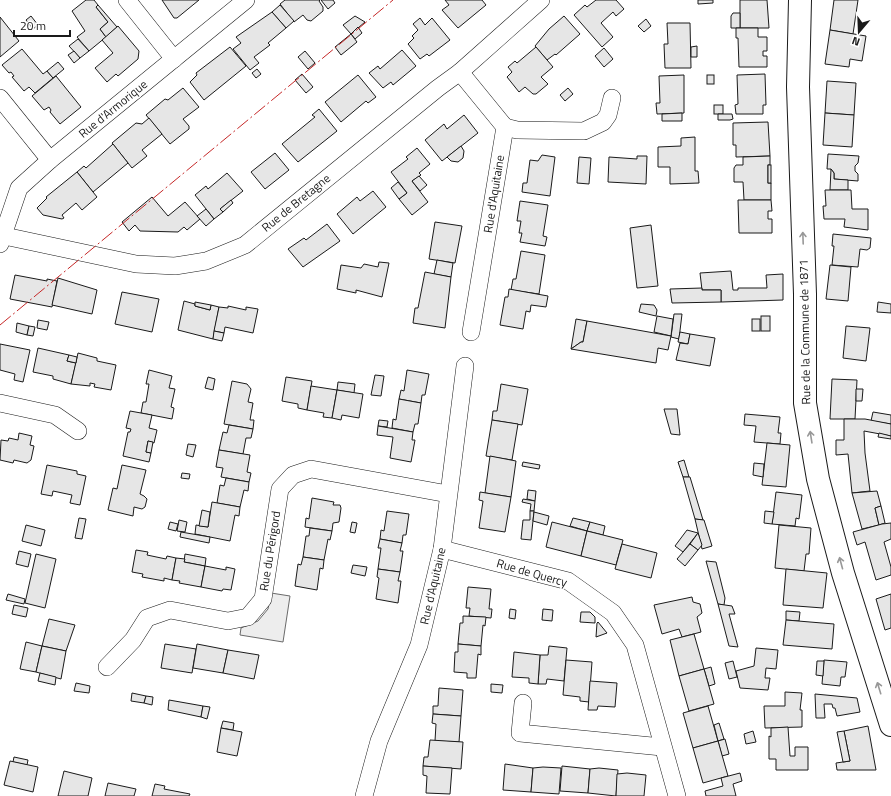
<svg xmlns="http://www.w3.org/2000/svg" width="891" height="796" font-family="'Titillium Web',sans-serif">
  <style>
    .parking { fill: #ededed; stroke: #6a6a6a }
    .building { fill: #e6e6e6; stroke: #1a1a1a }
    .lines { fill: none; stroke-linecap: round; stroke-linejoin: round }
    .street-casing { stroke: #1a1a1a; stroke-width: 18 }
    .secondary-casing { stroke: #1a1a1a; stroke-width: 24 }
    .street { stroke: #fff; stroke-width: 17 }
    .secondary { stroke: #fff; stroke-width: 22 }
    .power { stroke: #c62828; stroke-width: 1; stroke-dasharray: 14 3 2 3; stroke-linecap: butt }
    .oneway { stroke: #989898 }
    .labels { text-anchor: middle; stroke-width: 3; stroke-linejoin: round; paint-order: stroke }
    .street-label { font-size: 12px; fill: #1a1a1a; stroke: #fff }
  </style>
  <rect width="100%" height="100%" fill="#fff"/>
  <polygon class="parking" points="271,593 290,596 283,642 240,635 241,628 258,621 268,609"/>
  <g class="building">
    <polygon points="86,0 94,0 98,5 96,7 108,22 100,29 106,37 89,51 77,37 85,31 72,11"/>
    <polygon points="162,0 199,0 177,18 174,18"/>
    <polygon points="285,0 320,0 319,1 323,7 323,11 311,21 307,20 303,15 294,22 280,4"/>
    <polygon points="321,0 333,0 335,3 328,9"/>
    <polygon points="445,0 482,0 486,5 458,28 442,10 449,5"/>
    <polygon points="596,0 616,0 624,9 616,16 613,12 601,23 613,37 602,47 574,15 585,5 587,7"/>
    <polygon points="698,0 713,0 713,3 698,4"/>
    <polygon points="740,0 767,0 769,28 740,28"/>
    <polygon points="834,0 858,0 853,34 830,30"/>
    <polygon points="98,5 117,27 106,37 100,29 108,22 96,7"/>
    <polygon points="280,5 294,21 286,28 272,12"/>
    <polygon points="272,12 286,28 268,43 270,45 254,57 259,63 250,70 233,49 241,43 236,37"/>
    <polygon points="733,13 740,13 740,28 731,28 731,16"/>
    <polygon points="31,16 38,25 33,29 26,20"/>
    <polygon points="355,16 365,22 351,34 343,25"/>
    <polygon points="564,16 580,34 556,55 555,54 547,60 535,46 549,29"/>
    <polygon points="0,17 19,41 0,57"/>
    <polygon points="420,18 425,25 432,18 450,40 429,56 427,54 420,59 408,44 414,38 412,36 418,30 413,24"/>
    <polygon points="646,19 651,26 644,32 638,26"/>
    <polygon points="667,23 690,23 691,68 665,68 664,44 668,44"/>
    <polygon points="118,26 139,51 138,59 118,76 116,74 107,82 95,68 113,53 102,40"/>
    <polygon points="358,27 362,33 355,39 351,34"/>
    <polygon points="736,28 758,28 758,37 767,37 767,51 763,51 763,56 767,56 767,67 739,67 738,38 736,38"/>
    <polygon points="830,30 866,36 862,61 850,59 849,67 825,64"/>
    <polygon points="351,34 357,42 341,55 335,47"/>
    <polygon points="78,39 89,51 80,58 69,46"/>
    <polygon points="697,46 697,57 691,57 691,47"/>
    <polygon points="230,47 246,66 204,100 190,82 197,75 196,73"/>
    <polygon points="536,47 553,67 541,77 548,84 536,94 533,94 525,87 519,92 507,77 512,72 508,67 515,61 517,63"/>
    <polygon points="604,48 613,59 604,67 595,56"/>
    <polygon points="22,49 43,74 47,71 53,78 35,93 29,87 24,91 12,77 14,76 11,72 9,73 2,65"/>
    <polygon points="402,50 416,66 393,85 391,82 383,88 369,73 378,66 380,69"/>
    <polygon points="74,51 80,58 74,63 68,55"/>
    <polygon points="305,51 315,63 308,69 298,57"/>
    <polygon points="58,62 64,69 53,78 47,71"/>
    <polygon points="257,69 261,74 256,78 252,73"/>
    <polygon points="302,74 313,87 306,93 295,80"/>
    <polygon points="765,74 766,105 763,105 763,114 736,114 735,105 738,104 737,75"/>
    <polygon points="358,75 376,97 368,103 366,101 341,122 325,102"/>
    <polygon points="684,75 684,113 657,114 656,103 660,103 659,76"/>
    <rect x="707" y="75" width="7" height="9"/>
    <polygon points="56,76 81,107 60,124 50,112 51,110 49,107 44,110 32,96"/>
    <polygon points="827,81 856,83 854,115 825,113"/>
    <polygon points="183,88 199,107 183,119 189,126 189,129 170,144 146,115 165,99 168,100"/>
    <polygon points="568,88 573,94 565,101 560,95"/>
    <rect x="714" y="105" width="9" height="9"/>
    <polygon points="319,109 337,131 298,162 282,144 315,117 312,115"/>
    <polygon points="682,113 682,121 662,121 662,114"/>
    <polygon points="825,113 854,115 852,147 823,145"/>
    <polygon points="718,114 732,114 733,119 730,120 718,120"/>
    <polygon points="464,115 478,133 442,161 425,140 444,124 447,129"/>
    <polygon points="149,118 162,134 142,150 147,156 132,168 112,143 136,123 142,124"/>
    <polygon points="768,122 770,156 736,157 736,145 733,145 733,123"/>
    <polygon points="695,137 695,171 698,171 699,183 670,184 670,167 658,167 658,147 681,146 681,138"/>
    <polygon points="113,144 128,163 93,192 77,172 84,166 86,168"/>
    <polygon points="461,146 464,151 463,158 458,162 451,161 447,157"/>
    <polygon points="417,148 430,164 419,173 421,175 412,181 428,202 412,215 399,199 407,193 391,172 408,159 406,157"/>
    <polygon points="275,153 289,170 265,189 251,172"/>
    <polygon points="828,154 859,156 858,163 855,166 855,171 858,174 858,181 834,179 834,173 831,169 827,169"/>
    <polygon points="542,155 555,157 550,196 522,192 523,183 527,183 530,160 538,161"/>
    <polygon points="637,156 647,156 646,184 608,182 609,157 637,159"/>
    <polygon points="770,156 770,165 768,165 768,183 771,183 771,200 744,200 743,182 734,182 734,168 736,165 743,165 743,157"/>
    <polygon points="579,157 591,158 589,184 577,183"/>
    <rect x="768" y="165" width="3" height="18"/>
    <polygon points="831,169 834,173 834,179 848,180 848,190 830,190"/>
    <polygon points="77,172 97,197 82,210 76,203 62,215 64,218 62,219 43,215 37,208 47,198 46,197"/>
    <polygon points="227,173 243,191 220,209 223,212 214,219 195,195 206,186 208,189"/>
    <polygon points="419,176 427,185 420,191 412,181"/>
    <polygon points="398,182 407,193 399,199 391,188"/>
    <polygon points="825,190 851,190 852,209 868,209 868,230 844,227 845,219 824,219 823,206 826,206"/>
    <polygon points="373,191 386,207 353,234 337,214 357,197 360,201"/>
    <polygon points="152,197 168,216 185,202 200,219 187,230 184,227 178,232 140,231 135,225 129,231 122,222"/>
    <polygon points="231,200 233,203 223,212 220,209"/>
    <polygon points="738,200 771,200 772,211 768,211 768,219 772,219 772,233 739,233"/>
    <polygon points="520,201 548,205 543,236 547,237 545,246 520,242 522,233 519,233 521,221 517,221"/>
    <polygon points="206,209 214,219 206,226 197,216"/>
    <polygon points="435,222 462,226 455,263 429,259"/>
    <polygon points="327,224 340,241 303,267 288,249 304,238 306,240"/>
    <polygon points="651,225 658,286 637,288 630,228"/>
    <polygon points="833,234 871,238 870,248 867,250 860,249 858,267 832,265 834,246 832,246"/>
    <polygon points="521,251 545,255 539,294 511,290 513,279 516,279"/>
    <polygon points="437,260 453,263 451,277 434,274"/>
    <polygon points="379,262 389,263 382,297 356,290 356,293 337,289 341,265 361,268 364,264 378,267"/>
    <polygon points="830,265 851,267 848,301 826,299"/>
    <polygon points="731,271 733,290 738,290 738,288 767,288 766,275 783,274 783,300 721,302 721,290 702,290 700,273"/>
    <polygon points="425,272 451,277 445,328 413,323 415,308 418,308"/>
    <polygon points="15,275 47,281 47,279 57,281 52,307 10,299"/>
    <polygon points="58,278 97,290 92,314 52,305"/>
    <polygon points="702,288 702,290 721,290 721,302 672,303 670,289"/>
    <polygon points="509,289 548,296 546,307 531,305 530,312 526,311 523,329 500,325 505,297 508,297"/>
    <polygon points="122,292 159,299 152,332 115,324"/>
    <polygon points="184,301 195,304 195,306 210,310 211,305 219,307 213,339 178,330"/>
    <polygon points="195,302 211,305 210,310 195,306"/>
    <polygon points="878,302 891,304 891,313 877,312"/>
    <polygon points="641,304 654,305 657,310 656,316 639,312"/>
    <polygon points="228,306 246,310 246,307 258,309 253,333 225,327 224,333 214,331 219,307 228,308"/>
    <polygon points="674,314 682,314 679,339 671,337"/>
    <polygon points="657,316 673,319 671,336 654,332"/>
    <rect x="761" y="316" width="9" height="15"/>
    <polygon points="576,319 587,321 583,342 581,342 571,349"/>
    <rect x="752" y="319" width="8" height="12"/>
    <polygon points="38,320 49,322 47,330 37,328"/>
    <polygon points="587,321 671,336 668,350 658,348 656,363 571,349 581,342 583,342"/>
    <polygon points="17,323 29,326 27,335 16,332"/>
    <polygon points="29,326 35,327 33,336 27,335"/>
    <polygon points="846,326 870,328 866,361 843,358"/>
    <polygon points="214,331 224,333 222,341 213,339"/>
    <polygon points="680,332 690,334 688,344 678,342"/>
    <polygon points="690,334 715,338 710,366 676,360 680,343 688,344"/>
    <polygon points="0,344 30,350 23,382 14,380 15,374 0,370"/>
    <polygon points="38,348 69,355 67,361 76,363 71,384 53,379 53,376 33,372"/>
    <polygon points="78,353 97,358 97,361 116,365 111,390 94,387 95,384 90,383 90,386 71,384"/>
    <polygon points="69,355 77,357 76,363 67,361"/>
    <polygon points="149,370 172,376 169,388 175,389 171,407 174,408 172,419 141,413 143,402 146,402 149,384 146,384"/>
    <polygon points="407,370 429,374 425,395 422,395 421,403 399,399 401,390 404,391"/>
    <polygon points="375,375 384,376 381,396 371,395"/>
    <polygon points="208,377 215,379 213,390 205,388"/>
    <polygon points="286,377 312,381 307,410 298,408 298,404 282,401"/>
    <polygon points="832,379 857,380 855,419 830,419"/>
    <polygon points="232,381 247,384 251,389 248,402 253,403 250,420 254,420 253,429 224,424"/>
    <polygon points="338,382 355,384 354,393 337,390"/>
    <polygon points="501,384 528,389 522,425 492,420 493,411 497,411"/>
    <polygon points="311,386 337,390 332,418 323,417 324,413 307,410"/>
    <polygon points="856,389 863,389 862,401 856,401"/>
    <polygon points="337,390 363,394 359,418 342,415 341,420 332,418"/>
    <polygon points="399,399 421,403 418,424 415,424 413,432 392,428 393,419 396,420"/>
    <polygon points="664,409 677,409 680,435 671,434"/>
    <polygon points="130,411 152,415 149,428 157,430 154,443 148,441 146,452 151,453 149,462 123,456 128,432 130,432 131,429 126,428"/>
    <polygon points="873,412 891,415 891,424 871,421"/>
    <polygon points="745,414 780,417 778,433 781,433 780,444 754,442 756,426 744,425"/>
    <polygon points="844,419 865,419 891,424 891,436 864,431 865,453 870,491 852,493 848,454 836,455 836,440 844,440"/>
    <polygon points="379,420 388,421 387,427 378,426"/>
    <polygon points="492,420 518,424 512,460 486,456"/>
    <polygon points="229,425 253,429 251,438 246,438 243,454 219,450 223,432 227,433"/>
    <polygon points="378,426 413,432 412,440 415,440 411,462 390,458 393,437 377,435"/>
    <polygon points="19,433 32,436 30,445 34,446 31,460 27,463 14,460 13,463 0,460 1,440 8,441 9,438 18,440"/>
    <polygon points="879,433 891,436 891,439 878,437"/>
    <polygon points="148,441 153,442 151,453 146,452"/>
    <polygon points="767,443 790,445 786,487 762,485"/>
    <polygon points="188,444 196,445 193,457 186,455"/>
    <polygon points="219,450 250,455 247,472 251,473 249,482 221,477 223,468 216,467"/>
    <polygon points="490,456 516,461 511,497 485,493"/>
    <polygon points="684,460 689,477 683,477 678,462"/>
    <polygon points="523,462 540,465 539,469 522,466"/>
    <polygon points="754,463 764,464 763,477 753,475"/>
    <polygon points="47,465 77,471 77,474 86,476 80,505 70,503 72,495 53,491 52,496 41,494"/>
    <polygon points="122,465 146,470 140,494 144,496 147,499 145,507 142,509 134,507 133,516 108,510 113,488 117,489"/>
    <polygon points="182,473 190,474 189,479 181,478"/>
    <polygon points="683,477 690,477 703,520 695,519"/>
    <polygon points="226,478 249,482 248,491 244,490 240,507 217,503 220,485 224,486"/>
    <polygon points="528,490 536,491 535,501 527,499"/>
    <polygon points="877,491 881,506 875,508 879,525 862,529 852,493"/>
    <polygon points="480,492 511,497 505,532 479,528 483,501 479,500"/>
    <polygon points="776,492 802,495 799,519 796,518 795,526 772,524"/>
    <polygon points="312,498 334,502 333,505 340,505 341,508 339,522 333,523 332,531 305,527 306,518 309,519"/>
    <polygon points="523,499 535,501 534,511 530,511 531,504 522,502"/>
    <polygon points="212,502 240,507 239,516 235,515 230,541 195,534 196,525 208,527"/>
    <polygon points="881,506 885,523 879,525 875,508"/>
    <polygon points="202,510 210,512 208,527 199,526"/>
    <polygon points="387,511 409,514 406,535 403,535 402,543 380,539 381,530 384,531"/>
    <polygon points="530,511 534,511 531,540 521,539 523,520 530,520"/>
    <polygon points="765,511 774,512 772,524 764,523"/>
    <polygon points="534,512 549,516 547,525 533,521"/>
    <polygon points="79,518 86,519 82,539 75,538"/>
    <polygon points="573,518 590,522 587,531 570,526"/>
    <polygon points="695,519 704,520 712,546 702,549"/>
    <polygon points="179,520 187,522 185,532 177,531"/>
    <polygon points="170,522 178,524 176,531 168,529"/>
    <polygon points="352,522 357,523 355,533 350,532"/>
    <polygon points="552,522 587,531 581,556 546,547"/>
    <polygon points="590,522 605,526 603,535 587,531"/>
    <polygon points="891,523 891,539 884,542 891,567 891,575 876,580 865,542 857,545 853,532 882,524"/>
    <polygon points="26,525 45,530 41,546 22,541"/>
    <polygon points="779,525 811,528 809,554 806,554 804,571 775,568"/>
    <polygon points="310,528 332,531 330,540 328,539 324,560 303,557 306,536 309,536"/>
    <polygon points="687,530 698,533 683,552 675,546"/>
    <polygon points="587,531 623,540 616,565 581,556"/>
    <polygon points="181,532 210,537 209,543 180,537"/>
    <polygon points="698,533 702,545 698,550 690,544"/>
    <polygon points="380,539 402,543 400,551 403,551 400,572 378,569 381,548 378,548"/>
    <polygon points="622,544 657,553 651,578 615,569"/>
    <polygon points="690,544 698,550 685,566 677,559"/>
    <polygon points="136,550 148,552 147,555 166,559 167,556 176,558 172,580 164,578 164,581 142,577 143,574 132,572"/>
    <polygon points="19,551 31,554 28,567 16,564"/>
    <polygon points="36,554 56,559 45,608 25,603"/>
    <polygon points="185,554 206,558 205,566 184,562"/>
    <polygon points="303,557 324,560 323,569 320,568 317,590 295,586 298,564 301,565"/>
    <polygon points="176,558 185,559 184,562 205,566 201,587 179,583 180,581 172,580"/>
    <polygon points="706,561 716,562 725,598 724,605 718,604"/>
    <polygon points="353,565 367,567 365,576 351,573"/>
    <polygon points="205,566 226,570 226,567 235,569 231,590 223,589 222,591 201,587"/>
    <polygon points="378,569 400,572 398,581 401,581 398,603 376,599 379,578 377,577"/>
    <polygon points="786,569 827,573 823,608 783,605"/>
    <polygon points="468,587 491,589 489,609 492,609 491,618 469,616 470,608 466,608"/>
    <polygon points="8,594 25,599 24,604 6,600"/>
    <polygon points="891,594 891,628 885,630 876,599"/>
    <polygon points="692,597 693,602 700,604 702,613 697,617 701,632 682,637 679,629 662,634 654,605"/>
    <polygon points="718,604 732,606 735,614 729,614 738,647 729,646"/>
    <polygon points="14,605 28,608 26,617 12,614"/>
    <polygon points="510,609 516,610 515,619 509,618"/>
    <polygon points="543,609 553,610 552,621 542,620"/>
    <polygon points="786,611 800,612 799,621 786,620"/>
    <polygon points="581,612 590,612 595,617 595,623 580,622"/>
    <polygon points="463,616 486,617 485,626 483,625 481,646 458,644 460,623 463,623"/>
    <polygon points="49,619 75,625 66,651 42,646"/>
    <polygon points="786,620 834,624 832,649 783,645"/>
    <polygon points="598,622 607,633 596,637 597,623"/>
    <polygon points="694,634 704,669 679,676 670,640"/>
    <polygon points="26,642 42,646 36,672 20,669"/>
    <polygon points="165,644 196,649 192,673 161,668"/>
    <polygon points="197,644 228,650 223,673 193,668"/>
    <polygon points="458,644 481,646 481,655 478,654 476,678 467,678 467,673 454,672 455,652 458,652"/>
    <polygon points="42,646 66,651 61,679 36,672"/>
    <polygon points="549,646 567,648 564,681 547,679 546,684 538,684 540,655 548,655"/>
    <polygon points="756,648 778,650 776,669 766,668 765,678 770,678 768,690 740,688 736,671 754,666"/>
    <polygon points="228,650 259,655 254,679 223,673"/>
    <polygon points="514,652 540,655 538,684 529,683 529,678 512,677"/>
    <polygon points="566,660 592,662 589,702 580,701 580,697 563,695"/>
    <polygon points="824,660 847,662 845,677 841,677 840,686 822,684"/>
    <polygon points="733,661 737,677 729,679 725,663"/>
    <polygon points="817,661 824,661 823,676 816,675"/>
    <polygon points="711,667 715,684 709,686 704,669"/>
    <polygon points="704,669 714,704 689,711 679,676"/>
    <polygon points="40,673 56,677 55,685 38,681"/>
    <polygon points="590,681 617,683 615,707 598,706 597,710 588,710"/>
    <polygon points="76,683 90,686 89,693 74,691"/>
    <polygon points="491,684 503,685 502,693 491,692"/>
    <polygon points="439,688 463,690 461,716 433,714 433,706 438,706"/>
    <polygon points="785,692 802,693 800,710 802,710 802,727 765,728 764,706 785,706"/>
    <polygon points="132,693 146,696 144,703 131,701"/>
    <polygon points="815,694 857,698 860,712 837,716 835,708 833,708 832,704 824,704 825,718 816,718"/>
    <polygon points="146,696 153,697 152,705 144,703"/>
    <polygon points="169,700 203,706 201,717 168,710"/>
    <polygon points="203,706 210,707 207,719 201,717"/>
    <polygon points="708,706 718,741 693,748 683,713"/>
    <polygon points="433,714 461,716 459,742 435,741 436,724 432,723"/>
    <polygon points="223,721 234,723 233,730 221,728"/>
    <polygon points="719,723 724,739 718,741 714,725"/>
    <polygon points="868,726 876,770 837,770 836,763 850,761 844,731"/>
    <polygon points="788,727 790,756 795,756 795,747 808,747 808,770 776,770 776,759 769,759 769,736 771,737 771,728"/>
    <polygon points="221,728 242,732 237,756 217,752"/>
    <polygon points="753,731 756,742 746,744 744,734"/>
    <polygon points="844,731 850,761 843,762 837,732"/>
    <polygon points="725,739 729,754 722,756 718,741"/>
    <polygon points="430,740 463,742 461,769 423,766 424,757 428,757"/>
    <polygon points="718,741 728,776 703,783 693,748"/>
    <polygon points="14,757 28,760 27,765 13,762"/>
    <polygon points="10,761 38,767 33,792 4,785"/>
    <polygon points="505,764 533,768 531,792 503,790"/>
    <polygon points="423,766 452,768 450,794 426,793 427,776 423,775"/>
    <polygon points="562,766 590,769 588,793 560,791"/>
    <polygon points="543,767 561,768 559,794 531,792 533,768"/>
    <polygon points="599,768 618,770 616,796 588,793 590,769"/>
    <polygon points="64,771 92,778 88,796 58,796"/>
    <polygon points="627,773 646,775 644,796 616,796 617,774"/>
    <polygon points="740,773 742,781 733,784 736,796 706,796 705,791 723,786 721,778"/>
    <polygon points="108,783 136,789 134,796 105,796"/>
    <polygon points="155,784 165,786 164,789 190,794 189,796 152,796"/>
  </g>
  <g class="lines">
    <defs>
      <g id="street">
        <polyline points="127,0 174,59"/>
        <polyline points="460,72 505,127 471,332"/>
        <polyline points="0,98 50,160"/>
        <polyline points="505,127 517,130 584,131 603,122 608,115 612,98"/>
        <polyline points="0,235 136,264 175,266 206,261 245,245 438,88 460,72 541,0"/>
        <polyline points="0,244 19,188 50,160 246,0"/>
        <polyline points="0,403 55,415 78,431"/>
        <polyline points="442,549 568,581 613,613 635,645 677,796"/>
        <polyline points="107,667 133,640 147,618 170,610 228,621 248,617 263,599 280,489 293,475 311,469 448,494"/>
        <polyline points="523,703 520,733 662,747"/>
        <polyline points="364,796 379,741 419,645 442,549 465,366"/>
      </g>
      <polyline id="secondary" points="800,0 798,87 805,294 805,403 818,479 843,573 891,725"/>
    </defs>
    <use href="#street" class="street-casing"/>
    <use href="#secondary" class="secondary-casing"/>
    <use href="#street" class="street"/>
    <use href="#secondary" class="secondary"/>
    <polyline class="power" points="0,325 393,0"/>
  </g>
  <defs><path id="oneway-shaft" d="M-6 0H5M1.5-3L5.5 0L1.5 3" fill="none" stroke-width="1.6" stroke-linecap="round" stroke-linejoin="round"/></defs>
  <g class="oneway">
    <use href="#oneway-shaft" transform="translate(803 238) rotate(-92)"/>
    <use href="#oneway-shaft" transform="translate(811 437) rotate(-99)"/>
    <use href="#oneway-shaft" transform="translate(841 563) rotate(-105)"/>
    <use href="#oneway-shaft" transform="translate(879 688) rotate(-107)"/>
  </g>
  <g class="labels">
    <g class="street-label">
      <text transform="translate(113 109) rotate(-39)" y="4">Rue d'Armorique</text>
      <text transform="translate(494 194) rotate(-81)" y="4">Rue d'Aquitaine</text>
      <text transform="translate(296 203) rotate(-39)" y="4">Rue de Bretagne</text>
      <text transform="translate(805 332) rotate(-91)" y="4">Rue de la Commune de 1871</text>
      <text transform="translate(270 551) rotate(-81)" y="4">Rue du Périgord</text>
      <text transform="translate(532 573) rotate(16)" y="4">Rue de Quercy</text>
      <text transform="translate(433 586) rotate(-77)" y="4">Rue d'Aquitaine</text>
    </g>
  </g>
  <g transform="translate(859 32) rotate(199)" stroke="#ffffff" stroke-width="3" paint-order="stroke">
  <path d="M0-3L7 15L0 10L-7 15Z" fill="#1a1a1a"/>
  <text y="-6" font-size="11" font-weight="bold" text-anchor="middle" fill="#1a1a1a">N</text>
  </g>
  <path d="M14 30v6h56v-6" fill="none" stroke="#1a1a1a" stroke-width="2"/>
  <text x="20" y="30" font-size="12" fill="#1a1a1a" stroke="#ffffff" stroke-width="3" paint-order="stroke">20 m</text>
</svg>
